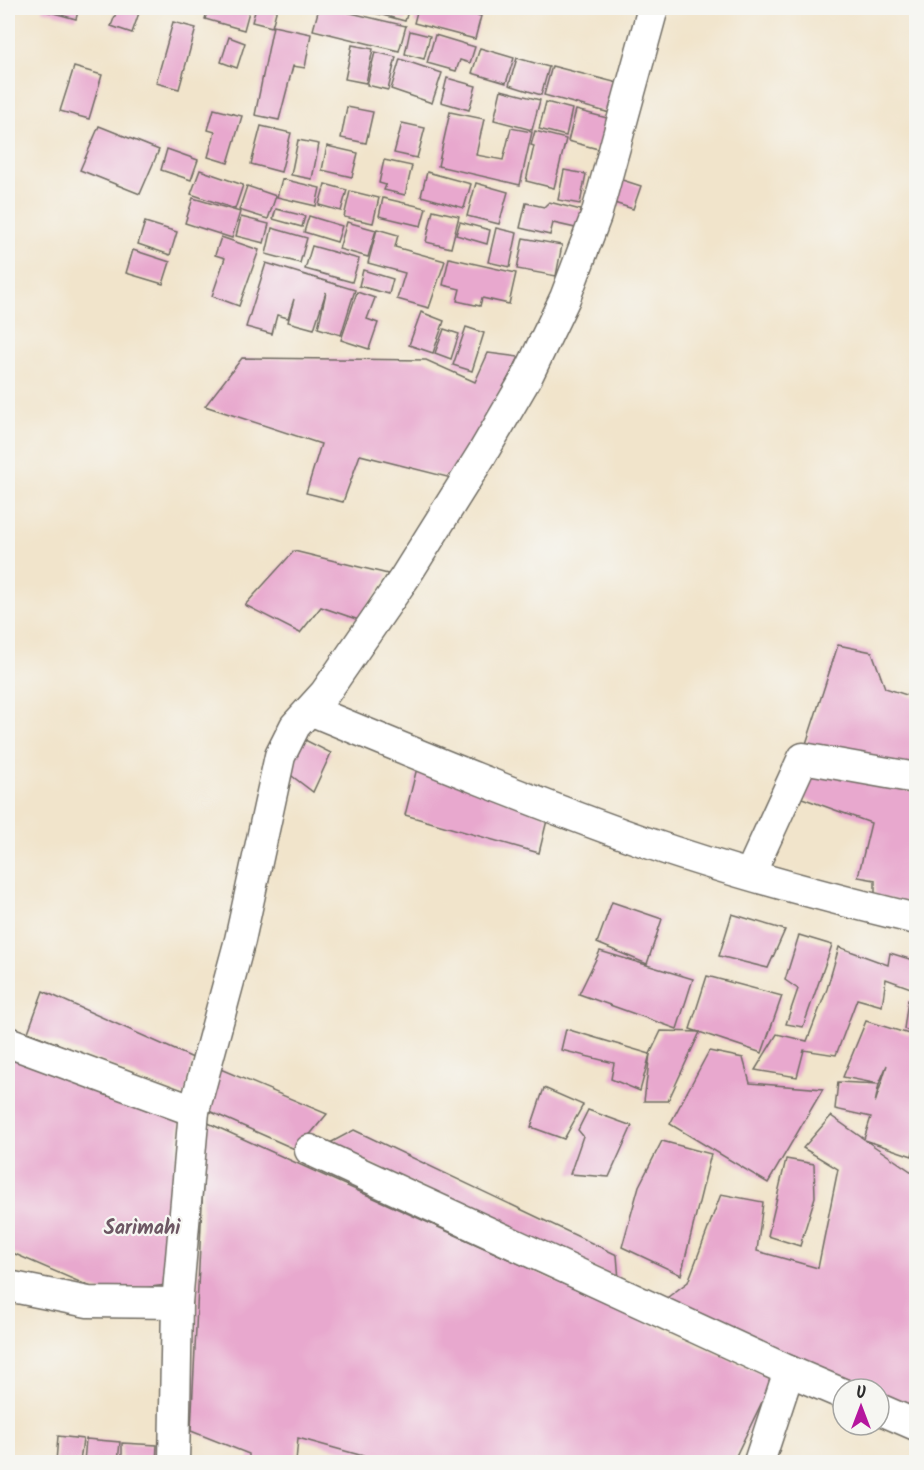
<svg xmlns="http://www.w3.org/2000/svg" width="924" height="1470" font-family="Kalam,sans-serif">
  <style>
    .building { fill: #e8a8ce }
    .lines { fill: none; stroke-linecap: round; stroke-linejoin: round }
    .minor-casing { stroke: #706c63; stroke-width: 33 }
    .minor { stroke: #fff; stroke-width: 30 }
    .labels { text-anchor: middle; stroke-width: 4.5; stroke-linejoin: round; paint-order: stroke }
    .quarter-label { font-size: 20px; font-weight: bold; fill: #6d5764; stroke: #f6f6f2 }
  </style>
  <rect width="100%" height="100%" fill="#f6f6f2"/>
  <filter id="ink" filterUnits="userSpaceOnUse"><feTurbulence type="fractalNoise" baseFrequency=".0167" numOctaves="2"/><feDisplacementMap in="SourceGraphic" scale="12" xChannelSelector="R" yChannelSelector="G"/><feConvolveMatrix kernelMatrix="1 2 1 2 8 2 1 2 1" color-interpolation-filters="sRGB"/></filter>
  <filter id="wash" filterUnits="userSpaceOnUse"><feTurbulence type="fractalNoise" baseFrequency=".008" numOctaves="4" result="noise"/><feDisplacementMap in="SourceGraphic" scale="24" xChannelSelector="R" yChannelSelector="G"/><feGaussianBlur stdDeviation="1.35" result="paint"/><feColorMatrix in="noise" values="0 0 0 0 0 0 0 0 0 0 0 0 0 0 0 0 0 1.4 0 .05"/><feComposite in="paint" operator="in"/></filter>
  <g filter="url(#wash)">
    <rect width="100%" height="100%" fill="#f1e4cb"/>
    <g id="blocks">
      <g class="building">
        <polygon points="42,8 79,8 76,19 42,10"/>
        <polygon points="118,8 140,10 132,33 111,26"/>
        <polygon points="208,8 250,8 244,30 205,19"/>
        <polygon points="256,8 277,8 272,27 252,22"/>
        <polygon points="319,8 330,8 406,26 399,51 313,30"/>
        <polygon points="356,8 409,8 405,21"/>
        <polygon points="418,8 450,8 481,16 475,39 414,23"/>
        <polygon points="173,22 196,28 179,89 156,83"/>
        <polygon points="273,26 311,34 305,68 293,66 279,120 255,115"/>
        <polygon points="410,31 430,36 424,59 405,54"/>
        <polygon points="435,35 475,47 470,63 460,60 456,71 427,63"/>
        <polygon points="229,37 245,43 237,68 221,62"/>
        <polygon points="352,45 373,49 366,83 345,79"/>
        <polygon points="480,48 514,58 506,83 472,73"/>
        <polygon points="375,52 396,57 388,90 367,85"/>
        <polygon points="517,58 549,67 541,95 509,85"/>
        <polygon points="400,59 442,73 432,103 391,89"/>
        <polygon points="552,66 618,83 610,113 544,95"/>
        <polygon points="74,67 102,75 89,119 60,111"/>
        <polygon points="447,78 476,86 469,110 441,102"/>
        <polygon points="501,90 540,100 532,130 494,120"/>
        <polygon points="546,102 572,109 566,136 539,129"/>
        <polygon points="347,107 373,112 366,143 341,138"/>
        <polygon points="214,109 242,116 228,163 208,157 215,132 208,130"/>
        <polygon points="576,110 611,119 602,150 568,141"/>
        <polygon points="450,112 484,119 476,155 503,160 511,128 532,132 520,185 438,166"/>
        <polygon points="402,123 425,128 417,158 394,153"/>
        <polygon points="99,126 159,150 140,194 80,170"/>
        <polygon points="261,126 291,133 281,172 251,164"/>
        <polygon points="535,131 566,139 554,188 526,181 534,146 531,145"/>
        <polygon points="298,140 319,144 312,179 291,175"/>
        <polygon points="327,146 358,153 352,177 322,170"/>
        <polygon points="167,149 198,160 191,180 161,170"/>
        <polygon points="384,160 412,166 405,195 384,190 386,185 379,183"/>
        <polygon points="200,170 243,185 235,209 191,194"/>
        <polygon points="564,170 586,174 580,204 558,200"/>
        <polygon points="427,172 471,184 464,208 421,196"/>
        <polygon points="616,178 641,186 633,209 608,201"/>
        <polygon points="282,179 320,188 316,206 277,197"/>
        <polygon points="476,183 508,192 499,224 467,216"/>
        <polygon points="325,184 347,190 341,211 319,205"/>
        <polygon points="247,186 276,196 268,219 239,210"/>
        <polygon points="350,191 379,198 373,223 344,217"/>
        <polygon points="193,198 240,212 232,238 185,223"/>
        <polygon points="383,198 426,208 421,226 379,216"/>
        <polygon points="549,202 585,211 580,229 553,223 550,235 520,228 526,203 544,207"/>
        <polygon points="276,209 305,216 302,227 273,219"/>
        <polygon points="433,210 459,216 451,248 426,242"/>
        <polygon points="309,216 342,226 337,242 304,232"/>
        <polygon points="241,217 269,224 264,243 236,236"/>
        <polygon points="145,222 177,232 170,255 138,244"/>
        <polygon points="347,222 376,230 368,257 339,249"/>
        <polygon points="460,222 490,230 487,244 456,235"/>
        <polygon points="272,228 307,238 300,263 266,254"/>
        <polygon points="496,228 517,233 510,267 488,262"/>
        <polygon points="377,229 398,235 395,247 445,261 429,308 397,299 405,273 368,263"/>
        <polygon points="221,237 259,250 239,306 212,296 225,258 215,255"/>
        <polygon points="523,238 562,245 556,276 517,269"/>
        <polygon points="312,246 359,259 352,282 305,269"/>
        <polygon points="133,250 170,262 163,284 126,273"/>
        <polygon points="449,258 516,273 509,304 482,298 480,306 457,301 460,289 443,285"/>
        <polygon points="266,263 355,290 341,335 318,328 326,292 314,329 288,322 294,299 288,318 277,315 272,334 246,327"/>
        <polygon points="363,270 393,279 389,294 359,286"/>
        <polygon points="357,292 375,298 367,319 378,323 369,349 341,340"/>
        <polygon points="421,312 444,321 433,353 409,345"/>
        <polygon points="466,327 484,333 472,371 453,365"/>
        <polygon points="444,329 459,334 451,359 435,353"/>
        <polygon points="488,353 519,357 455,479 360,455 343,502 306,493 321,444 205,406 242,358 426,360 475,382"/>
        <polygon points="294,551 388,574 359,620 321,607 300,633 245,605"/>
        <polygon points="838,645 872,652 885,688 916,698 916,768 805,747"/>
        <polygon points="301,738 331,753 313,792 288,773"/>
        <polygon points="417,768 548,816 539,853 405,815"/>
        <polygon points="811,770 916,792 916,904 875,896 875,880 858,877 871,823 802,798"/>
        <polygon points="612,902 662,919 647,964 597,943"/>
        <polygon points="732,914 785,930 768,968 719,956"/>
        <polygon points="799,935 832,945 803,1027 786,1024 798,989 785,980"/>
        <polygon points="839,947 888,965 890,953 916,961 916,990 886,979 882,1006 857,999 836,1055 804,1050 797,1077 755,1070 777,1034 807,1041 827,989"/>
        <polygon points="600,951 693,979 677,1029 579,994"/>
        <polygon points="707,976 782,996 762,1053 690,1029"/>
        <polygon points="43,991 193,1058 185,1095 28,1032"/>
        <polygon points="908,1000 916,1001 916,1034 904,1029"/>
        <polygon points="866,1021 916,1036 916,1140 912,1156 865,1140 912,1172 916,1172 916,1412 879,1395 879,1389 865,1389 664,1300 688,1282 721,1194 763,1202 757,1251 818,1268 838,1169 803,1148 831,1116 864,1139 871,1117 835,1109 838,1082 879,1084 875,1103 887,1065 879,1084 843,1077"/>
        <polygon points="566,1029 650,1054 640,1091 611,1079 614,1063 561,1050"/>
        <polygon points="661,1031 700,1032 668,1101 644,1101 650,1054"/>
        <polygon points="709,1051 743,1058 750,1083 823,1089 768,1183 670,1124"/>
        <polygon points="8,1053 180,1121 166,1285 105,1293 8,1251"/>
        <polygon points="218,1068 327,1114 297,1150 209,1111"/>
        <polygon points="544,1088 583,1105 564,1139 531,1127"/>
        <polygon points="588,1110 632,1126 609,1177 570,1174 583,1136 578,1130"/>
        <polygon points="206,1122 773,1379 733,1462 385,1462 298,1438 296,1462 249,1462 249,1454 191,1431"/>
        <polygon points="354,1130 617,1255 619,1280 328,1144"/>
        <polygon points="662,1141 711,1154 681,1275 622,1247 639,1186"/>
        <polygon points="786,1159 814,1164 815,1197 800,1246 768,1236"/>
        <polygon points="58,1436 83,1439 80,1462 56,1462"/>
        <polygon points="86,1439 120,1442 118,1462 84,1462"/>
        <polygon points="122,1443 157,1445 156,1462 122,1462"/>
      </g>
    </g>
  </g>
  <g filter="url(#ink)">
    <use href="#blocks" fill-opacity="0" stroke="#706c63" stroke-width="1.5"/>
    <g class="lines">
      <defs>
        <g id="minor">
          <path d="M 310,710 C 421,756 532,802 645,842 C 734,873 825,897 916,919"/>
          <polyline points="750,874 803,758 916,778"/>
          <polyline points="8,1042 194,1111"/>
          <polyline points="310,1150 789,1371 759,1462"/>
          <polyline points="8,1286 88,1302 177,1303"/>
          <polyline points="789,1371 843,1394"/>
          <polyline points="879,1409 916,1425"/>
          <polyline points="174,1462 177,1303 194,1111 240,940 280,756 295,726 325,693 405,577 482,454 527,377 565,298 596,216 653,8"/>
        </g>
      </defs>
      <use href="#minor" class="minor-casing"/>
      <use href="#minor" class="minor"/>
    </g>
  </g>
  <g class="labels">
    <g class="quarter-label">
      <text x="142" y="1234">Sarimahi</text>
    </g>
  </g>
  <rect width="924" height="1470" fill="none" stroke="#f6f6f2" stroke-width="30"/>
  <g transform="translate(861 1407)"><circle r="28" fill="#f6f6f2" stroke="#a5a5a2" stroke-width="1.5"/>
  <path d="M0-4.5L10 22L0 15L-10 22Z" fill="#b5179e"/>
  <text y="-9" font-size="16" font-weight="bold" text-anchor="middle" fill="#2b2b2b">U</text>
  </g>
</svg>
